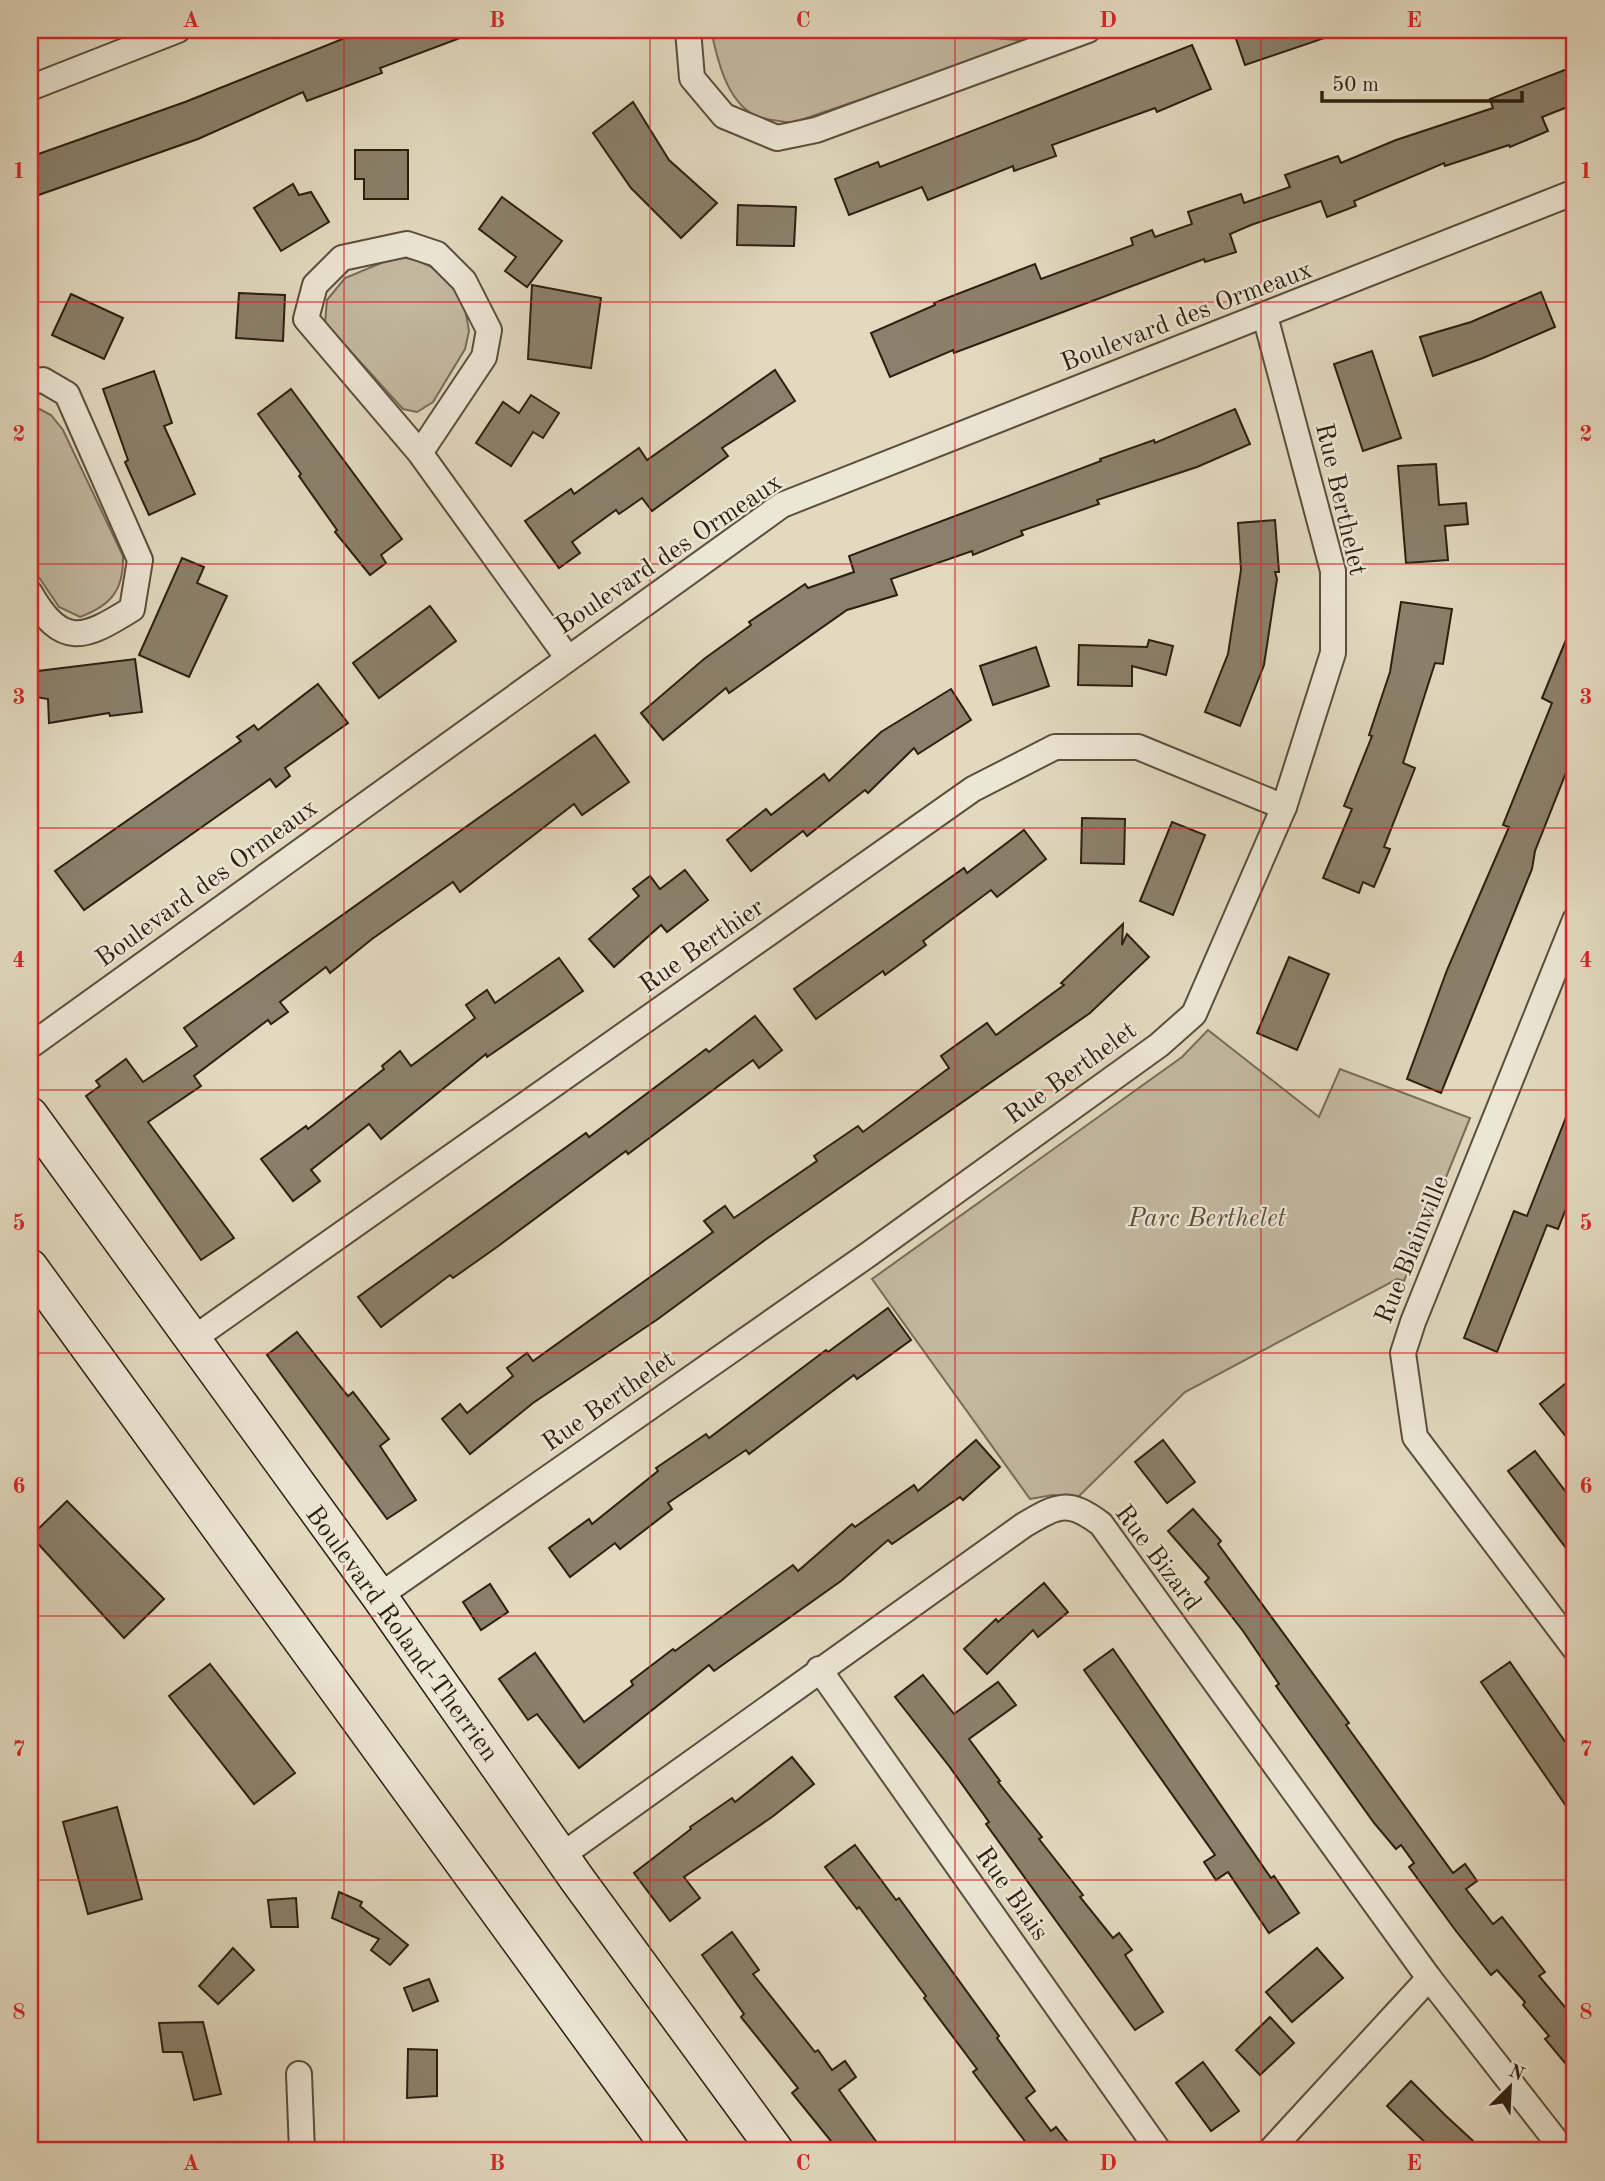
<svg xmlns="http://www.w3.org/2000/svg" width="1605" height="2181" font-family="'Old Standard TT',serif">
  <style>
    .green { fill: #c3b9a1; stroke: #786c58; stroke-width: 2 }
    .building { fill: #8b806b; stroke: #2c1f10; stroke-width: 2 }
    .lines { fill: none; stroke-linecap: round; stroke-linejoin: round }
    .street-casing { stroke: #5a4e3c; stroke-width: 28 }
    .secondary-casing { stroke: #2c1f10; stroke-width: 38 }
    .street { stroke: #ece6d5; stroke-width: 24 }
    .secondary { stroke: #ece6d5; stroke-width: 35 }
    .grid { fill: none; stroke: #d62828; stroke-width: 2; stroke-opacity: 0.55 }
    .labels { text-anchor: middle; stroke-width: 5; stroke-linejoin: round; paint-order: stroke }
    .street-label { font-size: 26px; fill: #2c1f10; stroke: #ece6d5 }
    .park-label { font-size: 26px; font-style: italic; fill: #594d3c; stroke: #ece6d5 }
    .neatline { fill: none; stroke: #d62828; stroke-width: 2.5 }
    .grid-label { font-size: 23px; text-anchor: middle; font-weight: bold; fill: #d62828 }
  </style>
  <rect width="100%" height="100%" fill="#e2d9bf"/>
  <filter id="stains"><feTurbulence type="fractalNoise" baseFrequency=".00286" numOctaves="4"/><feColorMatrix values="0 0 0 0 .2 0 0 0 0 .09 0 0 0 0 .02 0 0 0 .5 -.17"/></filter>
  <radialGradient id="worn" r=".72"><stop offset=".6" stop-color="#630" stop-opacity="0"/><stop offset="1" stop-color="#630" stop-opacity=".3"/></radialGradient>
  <g class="green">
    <path d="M 711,30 L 886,30 L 1031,41 L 792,123 C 781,121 764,120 754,115 C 726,100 717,58 711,30 Z"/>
    <polygon points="398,256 418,261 443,272 464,303 469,331 465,349 433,402 417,412 403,409 325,323 327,300 345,278"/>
    <path d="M 30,404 L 51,415 L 63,430 L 123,556 C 124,589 112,605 80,617 L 59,607 L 30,564 Z"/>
    <polygon points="1208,1030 1319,1117 1340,1069 1470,1118 1404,1281 1397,1279 1185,1392 1077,1498 1053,1495 1030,1499 872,1279 1182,1057"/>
  </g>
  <g class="building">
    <polygon points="365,30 476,32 380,68 382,73 307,101 303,92 198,139 30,198 30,157 185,102"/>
    <polygon points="1233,30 1339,30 1339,33 1245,65"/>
    <polygon points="1192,45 1211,89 1157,112 1155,108 1052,145 1056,156 1014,171 1013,166 928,200 922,187 849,215 835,179 878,162 880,167"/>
    <polygon points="1575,66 1575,104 1542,117 1548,131 1510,147 1509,145 1445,166 1444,163 1354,201 1356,206 1327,217 1321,201 1251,225 1230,234 1236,252 1205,262 1204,259 954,353 953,350 890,377 871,333 935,305 934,303 1035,264 1041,279 1133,245 1131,238 1152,230 1155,237 1192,224 1188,212 1241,194 1244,203 1290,187 1285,175 1338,156 1341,163 1396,140 1493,108 1490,99"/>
    <polygon points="633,102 669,160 717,203 681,238 631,188 593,133"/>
    <polygon points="355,150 408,150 408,199 364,199 364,179 355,179"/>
    <polygon points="293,184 299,195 311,192 329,222 281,251 254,208"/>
    <polygon points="502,197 562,241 527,287 505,271 516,257 479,229"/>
    <polygon points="738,205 796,207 794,246 737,245"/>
    <polygon points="532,285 601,298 591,368 528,359"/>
    <polygon points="1541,292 1555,327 1483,358 1433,376 1420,337 1471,322"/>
    <polygon points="239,293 285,295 283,341 236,338"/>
    <polygon points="71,294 123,318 104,359 52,335"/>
    <polygon points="1372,351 1401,438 1363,451 1334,364"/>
    <polygon points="775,370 795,401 722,448 728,456 652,511 642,498 619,514 616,510 572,542 580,553 559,568 525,521 571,489 574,494 639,448 647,460"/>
    <polygon points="154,371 172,423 164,426 195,494 149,515 125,462 128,460 103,389"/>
    <polygon points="291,389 402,539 381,555 386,563 370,575 335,532 337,530 299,476 301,474 258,414"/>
    <polygon points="531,395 559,413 543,438 533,432 511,466 476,443 503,402 519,413"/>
    <polygon points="1235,409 1250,444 1197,467 1097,500 1099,504 1021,531 1023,535 973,555 972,551 891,579 897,595 847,610 729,693 726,688 663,740 641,713 704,659 751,625 749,622 805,584 808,588 854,572 849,556 1101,461 1100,459 1154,440 1155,443"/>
    <polygon points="1436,464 1439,505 1466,503 1468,524 1445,526 1448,560 1406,563 1398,466"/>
    <polygon points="1275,520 1279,572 1275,572 1277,579 1264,665 1240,726 1205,712 1228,654 1241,570 1238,523"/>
    <polygon points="182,558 204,567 197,583 227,596 189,677 139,655"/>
    <polygon points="1401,602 1452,609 1443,664 1435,663 1403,763 1415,768 1384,847 1390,849 1374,887 1363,882 1359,893 1323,878 1352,809 1344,806 1372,736 1369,735 1390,672"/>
    <polygon points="430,606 456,641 379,698 353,663"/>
    <polygon points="1575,618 1575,750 1535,851 1532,869 1441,1093 1407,1079 1447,970 1509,827 1503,825 1552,703 1542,698"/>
    <polygon points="1149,640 1173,646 1166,675 1132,666 1132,686 1078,685 1079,645 1147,647"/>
    <polygon points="1036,647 1049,686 993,705 980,666"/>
    <polygon points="135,659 142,712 110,716 109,713 49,723 48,699 30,696 30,672"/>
    <polygon points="318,684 348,723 285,768 290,776 276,787 270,779 84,910 55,871 241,741 237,737 254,725 258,730"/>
    <polygon points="951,689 971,720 918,754 914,748 868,793 865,790 807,836 803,831 751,871 727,840 766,809 771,815 824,774 829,781 881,732"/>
    <polygon points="595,735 629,782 582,815 574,804 460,892 453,882 372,939 330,973 326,967 280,1002 288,1012 271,1024 268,1020 194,1076 201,1086 148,1122 234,1238 201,1260 86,1096 100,1086 96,1081 126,1059 143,1082 197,1046 184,1028"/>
    <polygon points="1082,818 1125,819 1124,864 1081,863"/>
    <polygon points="1172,822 1205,835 1173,915 1140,901"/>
    <polygon points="1024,830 1046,859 997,897 991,890 923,941 926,945 885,975 883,971 816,1019 794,989 964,868 967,873"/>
    <polygon points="685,870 708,900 667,932 661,925 614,967 589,939 639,896 633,889 650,876 660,889"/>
    <polygon points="1123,924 1122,945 1127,934 1149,957 1090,1013 765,1240 658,1319 533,1403 470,1454 442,1419 460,1404 467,1413 513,1376 507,1368 527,1353 533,1361 713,1232 704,1221 725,1206 734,1218 817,1161 814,1156 858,1126 863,1132 949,1068 941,1056 987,1023 996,1035 1064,985 1061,983"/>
    <polygon points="1289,957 1329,974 1297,1050 1257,1033"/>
    <polygon points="559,958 583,991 487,1057 486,1054 381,1139 369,1124 311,1170 320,1181 293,1201 261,1159 306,1126 308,1129 384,1069 382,1066 400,1051 411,1066 475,1018 466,1005 487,990 495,1003"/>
    <polygon points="755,1016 782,1050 759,1068 753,1060 628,1154 626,1151 497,1247 453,1278 450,1275 381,1327 358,1297 586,1133 589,1137 706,1049 709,1052"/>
    <polygon points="1574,1097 1575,1185 1558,1229 1547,1225 1497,1352 1464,1338 1514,1211 1527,1216"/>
    <polygon points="888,1308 911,1340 857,1379 854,1375 749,1454 746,1450 668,1503 672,1509 620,1549 615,1543 570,1577 549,1548 589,1519 592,1524 658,1471 656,1468 706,1434 709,1438 826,1350 828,1352"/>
    <polygon points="297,1332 348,1396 353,1392 389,1439 380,1446 416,1500 387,1519 267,1355"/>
    <polygon points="1575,1376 1575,1448 1540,1404"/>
    <polygon points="976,1440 1000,1467 963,1500 960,1497 892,1544 888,1540 841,1581 714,1671 709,1665 579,1768 537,1714 528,1720 499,1679 535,1653 584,1722 633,1685 631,1681 673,1649 675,1651 793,1565 798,1571 852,1524 855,1527 914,1485 918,1491"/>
    <polygon points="1163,1440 1195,1482 1167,1503 1135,1462"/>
    <polygon points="1535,1451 1575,1504 1575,1560 1508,1471"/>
    <polygon points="67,1501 164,1599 124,1638 31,1536"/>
    <polygon points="1193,1509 1221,1541 1218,1544 1349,1723 1346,1725 1453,1873 1465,1864 1477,1881 1466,1889 1493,1924 1502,1917 1545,1972 1539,1976 1575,2019 1575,2075 1545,2039 1549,2036 1523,2005 1525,2002 1497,1970 1491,1975 1456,1931 1409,1867 1414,1863 1401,1845 1396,1849 1374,1823 1276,1686 1279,1684 1243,1631 1205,1582 1209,1578 1168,1531"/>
    <polygon points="1044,1583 1068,1612 1038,1637 1033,1630 987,1674 964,1649 996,1619 998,1622"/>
    <polygon points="490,1584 508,1612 481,1630 463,1602"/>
    <polygon points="1113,1649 1271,1878 1274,1876 1299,1913 1269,1933 1228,1872 1216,1880 1204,1862 1215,1855 1084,1670"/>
    <polygon points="1510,1662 1575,1756 1575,1819 1481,1682"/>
    <polygon points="210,1664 295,1773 254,1804 169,1696"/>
    <polygon points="923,1675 954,1714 998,1682 1016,1705 969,1739 1000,1781 998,1782 1042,1837 1039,1839 1083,1895 1080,1897 1113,1938 1119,1933 1132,1950 1125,1955 1163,2012 1135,2030 986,1824 989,1822 949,1766 895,1697"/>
    <polygon points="792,1757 814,1784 772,1817 684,1877 700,1898 670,1921 634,1873 691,1829 690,1827 732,1798 735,1802"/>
    <polygon points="117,1807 142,1899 88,1914 63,1822"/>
    <polygon points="855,1845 896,1900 899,1898 999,2036 997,2038 1035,2091 1026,2098 1051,2131 1056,2127 1075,2151 1025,2151 1030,2148 973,2072 977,2069 924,1998 926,1996 859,1907 857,1909 825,1867"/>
    <polygon points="339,1892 362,1902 360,1906 408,1945 390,1965 371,1950 379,1939 332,1918"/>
    <polygon points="296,1898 298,1927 271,1927 268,1900"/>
    <polygon points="732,1932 759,1970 753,1974 815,2052 818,2050 832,2070 845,2061 856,2077 839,2090 883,2151 839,2151 792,2093 798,2088 741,2017 744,2014 702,1955"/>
    <polygon points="233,1948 254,1970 218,2004 199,1986"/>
    <polygon points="1317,1948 1343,1978 1292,2022 1266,1992"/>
    <polygon points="429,1979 438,2001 413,2011 404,1988"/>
    <polygon points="1270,2017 1294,2043 1260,2075 1236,2050"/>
    <polygon points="203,2022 221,2094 194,2100 182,2052 163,2052 159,2023"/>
    <polygon points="408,2049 437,2050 437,2096 407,2098"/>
    <polygon points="1203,2062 1239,2111 1211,2131 1176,2083"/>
    <polygon points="1411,2081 1446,2116 1484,2151 1434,2151 1387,2106"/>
  </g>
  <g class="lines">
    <defs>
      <g id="street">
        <polyline points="688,30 692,78 724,116 777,138 816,130 1088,30"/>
        <polyline points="30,88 178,30"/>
        <path d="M 30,382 L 43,380 L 67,394 L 140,560 L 132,609 C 84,639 62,649 30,593"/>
        <polyline points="420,453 484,357 489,330 464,281 437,254 407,244 342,258 315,285 306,319 420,453 567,657"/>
        <polyline points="1575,920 1413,1322 1403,1353 1415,1437 1575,1649"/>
        <polyline points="30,1046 782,505 1575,192"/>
        <polyline points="190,1341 973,789 1055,747 1138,747 1284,807"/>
        <polyline points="379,1596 869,1254 1159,1045 1194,1014 1284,807 1333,653 1333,571 1265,316"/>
        <polyline points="819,1669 1159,2151"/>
        <path d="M 561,1856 L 1024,1525 C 1058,1505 1068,1499 1101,1524 L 1429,1978 L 1564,2151"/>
        <polyline points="299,2074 302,2151"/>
        <polyline points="1270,2151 1429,1978"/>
      </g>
      <g id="secondary">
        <polyline points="30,1115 379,1596 577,1879 776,2151"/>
        <polyline points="30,1267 672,2151"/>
      </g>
    </defs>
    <use href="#street" class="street-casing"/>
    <use href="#secondary" class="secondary-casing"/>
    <use href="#street" class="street"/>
    <use href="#secondary" class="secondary"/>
  </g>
  <path class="grid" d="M 344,30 L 344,2151M 650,30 L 650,2151M 955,30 L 955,2151M 1261,30 L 1261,2151M 30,302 L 1575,302M 30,564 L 1575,564M 30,828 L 1575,828M 30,1090 L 1575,1090M 30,1353 L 1575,1353M 30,1616 L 1575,1616M 30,1880 L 1575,1880"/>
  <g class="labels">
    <g class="street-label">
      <text transform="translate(1186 315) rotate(-21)" y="9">Boulevard des Ormeaux</text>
      <text transform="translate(1342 499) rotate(77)" y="9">Rue Berthelet</text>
      <text transform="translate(668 553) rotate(-34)" y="9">Boulevard des Ormeaux</text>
      <text transform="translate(206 882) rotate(-36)" y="9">Boulevard des Ormeaux</text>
      <text transform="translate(701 945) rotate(-35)" y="9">Rue Berthier</text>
      <text transform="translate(1070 1072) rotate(-36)" y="9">Rue Berthelet</text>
      <text transform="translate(1411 1249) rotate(-68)" y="9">Rue Blainville</text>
      <text transform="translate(608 1400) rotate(-35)" y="9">Rue Berthelet</text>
      <text transform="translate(1159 1557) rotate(53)" y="9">Rue Bizard</text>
      <text transform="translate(403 1633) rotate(54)" y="9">Boulevard Roland-Therrien</text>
      <text transform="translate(1013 1893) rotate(55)" y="9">Rue Blais</text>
    </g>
    <g class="park-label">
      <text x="1207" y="1226">Parc Berthelet</text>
    </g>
  </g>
  <rect width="1605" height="2181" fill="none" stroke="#e2d9bf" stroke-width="77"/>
  <g transform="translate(1510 2087) rotate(24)" stroke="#ece6d5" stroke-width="5" paint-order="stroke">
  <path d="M0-5L12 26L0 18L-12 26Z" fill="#2c1f10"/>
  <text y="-10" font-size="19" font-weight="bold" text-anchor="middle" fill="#2c1f10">N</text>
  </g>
  <path d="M1322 91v10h200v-10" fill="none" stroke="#2c1f10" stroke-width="3.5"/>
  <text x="1332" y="91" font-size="21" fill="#2c1f10" stroke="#ece6d5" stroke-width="5" paint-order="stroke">50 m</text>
  <rect x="38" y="38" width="1528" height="2104" class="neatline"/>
  <g class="grid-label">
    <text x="191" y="27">A</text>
    <text x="497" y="27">B</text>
    <text x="803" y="27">C</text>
    <text x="1108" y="27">D</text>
    <text x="1414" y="27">E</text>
    <text x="19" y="178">1</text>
    <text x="1586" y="178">1</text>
    <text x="19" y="441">2</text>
    <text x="1586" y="441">2</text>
    <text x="19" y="704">3</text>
    <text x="1586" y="704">3</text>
    <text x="19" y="967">4</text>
    <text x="1586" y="967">4</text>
    <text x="19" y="1230">5</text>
    <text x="1586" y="1230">5</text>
    <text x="19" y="1493">6</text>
    <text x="1586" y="1493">6</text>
    <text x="19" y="1756">7</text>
    <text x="1586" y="1756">7</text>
    <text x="19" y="2019">8</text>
    <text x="1586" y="2019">8</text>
    <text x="191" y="2170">A</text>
    <text x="497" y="2170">B</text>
    <text x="803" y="2170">C</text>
    <text x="1108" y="2170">D</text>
    <text x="1414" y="2170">E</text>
  </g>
  <rect width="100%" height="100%" filter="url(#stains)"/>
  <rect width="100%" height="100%" fill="url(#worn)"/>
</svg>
